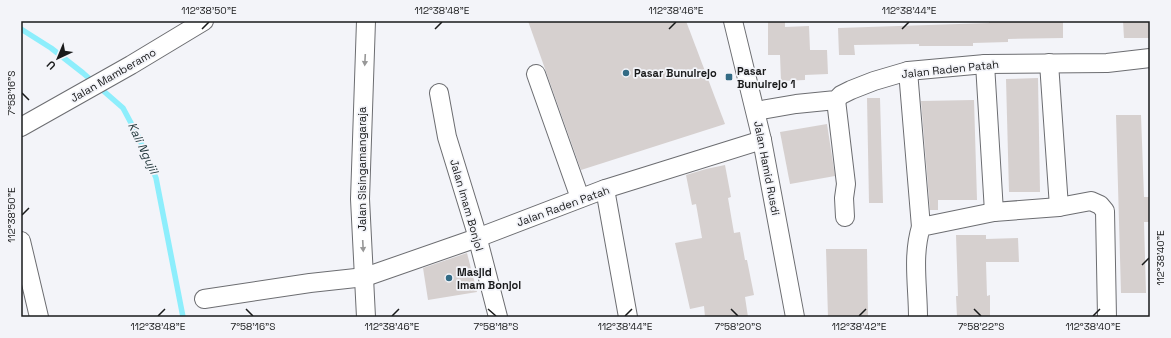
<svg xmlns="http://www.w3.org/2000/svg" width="1171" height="338" font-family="'Space Grotesk',sans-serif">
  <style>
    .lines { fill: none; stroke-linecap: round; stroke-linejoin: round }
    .stream { stroke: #8deefc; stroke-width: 5.5 }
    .building { fill: #d6d0cf }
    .minor-casing { stroke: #6c6d71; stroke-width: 20 }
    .minor { stroke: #fff; stroke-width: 18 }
    .oneway { fill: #989898 }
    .ticks { fill: none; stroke: #191a1b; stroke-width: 1.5 }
    .poi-dot { fill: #336b85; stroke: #f3f4f9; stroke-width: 1.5 }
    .labels { text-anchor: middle; stroke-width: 3.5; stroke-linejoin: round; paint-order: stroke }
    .street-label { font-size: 11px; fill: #191a1b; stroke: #f3f4f9 }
    .poi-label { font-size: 11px; font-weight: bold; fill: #191a1b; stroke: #f3f4f9; text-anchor: start }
    .water-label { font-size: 12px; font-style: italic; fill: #1c3236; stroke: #f3f4f9 }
    .neatline { fill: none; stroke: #191a1b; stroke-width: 1.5 }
    .ticks-label { font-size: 10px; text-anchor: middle; fill: #191a1b }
  </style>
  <rect width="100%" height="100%" fill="#f3f4f9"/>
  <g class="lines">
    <polyline class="stream" points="21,29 51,48 83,73 123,108 139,138 156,178 183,317"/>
  </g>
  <g class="building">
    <polygon points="528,21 686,21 725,124 581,170"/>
    <polygon points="768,21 785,21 785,27 809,26 810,50 827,50 828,74 805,75 805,80 781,81 780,55 768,55"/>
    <polygon points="989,21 1063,21 1063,38 1008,39 1008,42 973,43 973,46 919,46 919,44 854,45 855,55 839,55 838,28 989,23"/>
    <polygon points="1123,21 1150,21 1150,38 1124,38"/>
    <polygon points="1038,78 1040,192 1009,192 1006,79"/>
    <polygon points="867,98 880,98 883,203 869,203"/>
    <polygon points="974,100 977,200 938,200 938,210 930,210 921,101"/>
    <polygon points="1116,115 1141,115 1144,197 1150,197 1150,222 1144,222 1146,293 1121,293"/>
    <polygon points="827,124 835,176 790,184 780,132"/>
    <polygon points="725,165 731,197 728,198 734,233 740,232 745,260 747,260 754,295 745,297 748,317 705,317 704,306 690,309 675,243 702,238 696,204 692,205 686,175 706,169"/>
    <polygon points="956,235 986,235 986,239 1018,238 1019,262 986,262 987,296 990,295 990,317 957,317 956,296 958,296"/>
    <polygon points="826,249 867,249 868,317 828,317"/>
    <polygon points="467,253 477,292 428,300 423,268"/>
  </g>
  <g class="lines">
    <defs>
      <g id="minor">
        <polyline points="733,21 762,140 795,317"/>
        <polyline points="1049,63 1059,207"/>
        <polyline points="985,64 994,212"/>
        <polyline points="908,71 921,227"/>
        <polyline points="536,74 580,198"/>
        <polyline points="439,93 447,137 475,228 498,317"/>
        <polyline points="836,100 846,184 844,198 845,217"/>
        <polyline points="756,111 796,104 836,100 841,95 851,90 874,81 908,71 985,64 1107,63 1150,58"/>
        <polyline points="21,127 131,65 204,21"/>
        <polyline points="605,189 628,317"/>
        <polyline points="21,241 39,317"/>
        <polyline points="204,299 310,283 365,277 477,238 605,189 762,140"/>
        <polyline points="366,317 360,199 366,21"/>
        <path d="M 918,317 C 918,287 912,256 921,227 L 994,212 L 1059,207 L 1091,201 L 1100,205 L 1105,211 L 1107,317"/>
      </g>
    </defs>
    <use href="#minor" class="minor-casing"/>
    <use href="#minor" class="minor"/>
  </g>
  <defs><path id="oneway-solid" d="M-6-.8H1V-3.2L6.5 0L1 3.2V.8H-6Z"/></defs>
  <g class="oneway">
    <use href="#oneway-solid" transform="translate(365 60) rotate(93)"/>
    <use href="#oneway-solid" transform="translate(363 246) rotate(87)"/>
  </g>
  <path class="ticks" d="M 202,29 L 209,22M 435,29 L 442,22M 669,29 L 676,22M 902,29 L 909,22M 22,93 L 29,100M 22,215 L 29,208M 1142,265 L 1149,258M 246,309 L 253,316M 488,309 L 496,316M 731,309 L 738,316M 974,309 L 981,316M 158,316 L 165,309M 392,316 L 399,309M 625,316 L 632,309M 859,316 L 866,309M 1093,316 L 1100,309"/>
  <g class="poi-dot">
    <circle cx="626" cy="73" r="4"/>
    <rect x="725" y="73" width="8" height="8" rx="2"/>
    <circle cx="449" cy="278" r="4"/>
  </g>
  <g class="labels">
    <g class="street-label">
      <text transform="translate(950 69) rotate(-6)" y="4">Jalan Raden Patah</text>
      <text transform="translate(113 75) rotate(-30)" y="4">Jalan Mamberamo</text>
      <text transform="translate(767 168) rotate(79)" y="4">Jalan Hamid Rusdi</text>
      <text transform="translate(362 169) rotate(-90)" y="4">Jalan Sisingamangaraja</text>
      <text transform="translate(467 205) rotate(74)" y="4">Jalan Imam Bonjol</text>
      <text transform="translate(563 206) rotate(-20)" y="4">Jalan Raden Patah</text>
    </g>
    <g class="poi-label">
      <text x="737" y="75">Pasar<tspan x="737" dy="13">Bunulrejo 1</tspan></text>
      <text x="634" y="77">Pasar Bunulrejo</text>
      <text x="457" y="276">Masjid<tspan x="457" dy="13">Imam Bonjol</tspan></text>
    </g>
    <g class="water-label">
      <text transform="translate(143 148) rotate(65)" y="4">Kali Ngujil</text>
    </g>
  </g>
  <rect width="1171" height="338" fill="none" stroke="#f3f4f9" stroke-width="44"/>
  <g transform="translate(58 58) rotate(224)" stroke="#f3f4f9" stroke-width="3" paint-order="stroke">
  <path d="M0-3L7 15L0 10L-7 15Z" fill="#191a1b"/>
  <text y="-6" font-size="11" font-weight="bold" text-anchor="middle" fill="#191a1b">U</text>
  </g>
  <rect x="22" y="22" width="1127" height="294" class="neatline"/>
  <g class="ticks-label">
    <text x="209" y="14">112°38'50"E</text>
    <text x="442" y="14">112°38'48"E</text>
    <text x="676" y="14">112°38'46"E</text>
    <text x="909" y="14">112°38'44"E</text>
    <text transform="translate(11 93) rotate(-90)" y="4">7°58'16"S</text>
    <text transform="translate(11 215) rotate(-90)" y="4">112°38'50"E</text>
    <text transform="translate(1160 258) rotate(-90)" y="4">112°38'40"E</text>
    <text x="158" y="330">112°38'48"E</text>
    <text x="253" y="330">7°58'16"S</text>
    <text x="392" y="330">112°38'46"E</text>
    <text x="496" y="330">7°58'18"S</text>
    <text x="625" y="330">112°38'44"E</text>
    <text x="738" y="330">7°58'20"S</text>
    <text x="859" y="330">112°38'42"E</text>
    <text x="981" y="330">7°58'22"S</text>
    <text x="1093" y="330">112°38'40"E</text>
  </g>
</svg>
